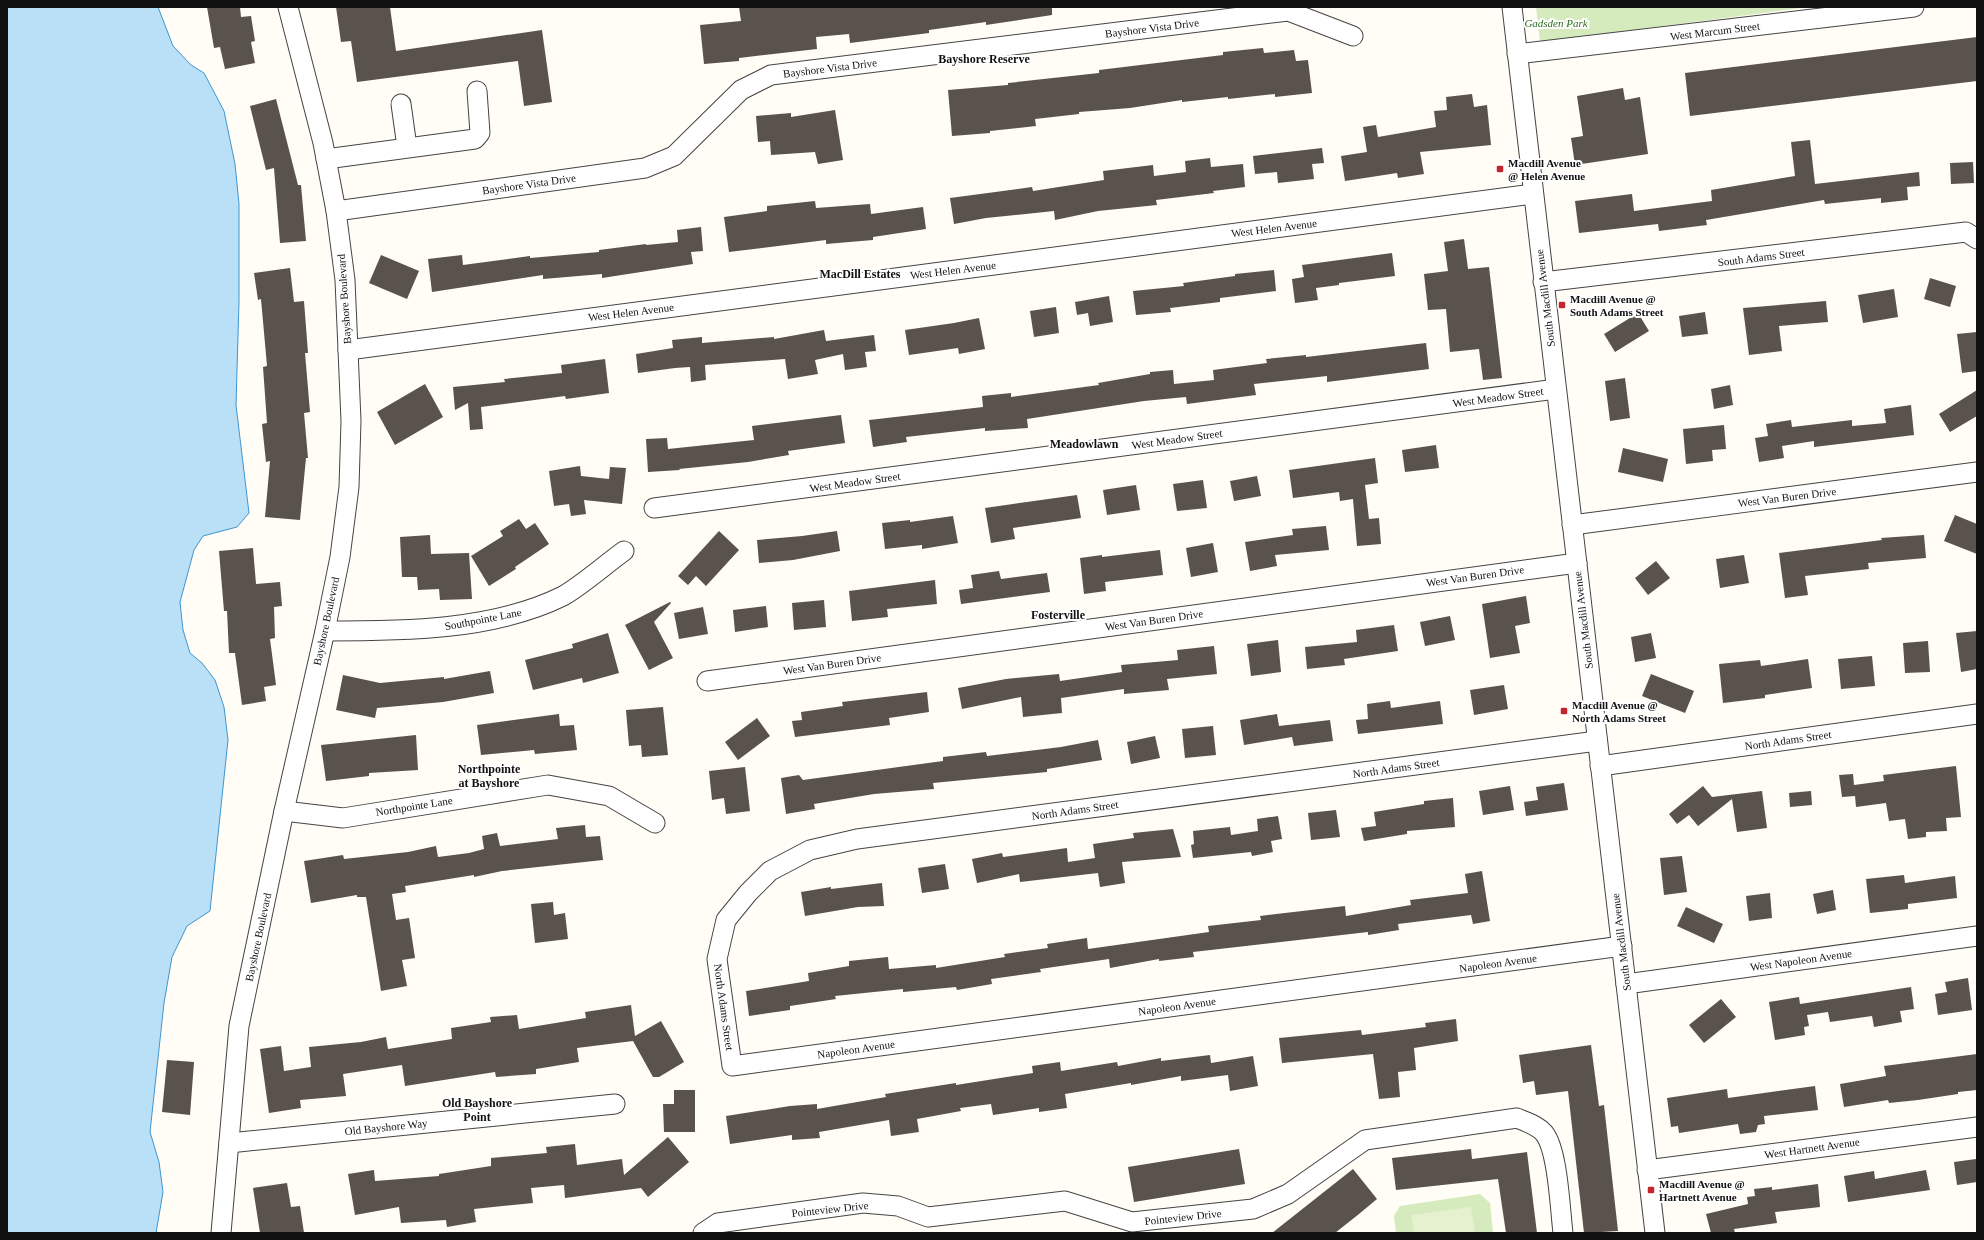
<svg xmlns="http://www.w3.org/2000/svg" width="1984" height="1240" font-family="Georgia,serif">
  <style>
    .green { fill: #d5ebbd }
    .pitch { fill: #e6f2cf }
    .water { fill: #b9e0f7; stroke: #3f96cf }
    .building { fill: #5a524d }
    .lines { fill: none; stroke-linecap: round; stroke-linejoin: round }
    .minor-casing { stroke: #444; stroke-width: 21 }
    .minor { stroke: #fff; stroke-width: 19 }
    .poi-dot { fill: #c4262e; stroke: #fff; stroke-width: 1.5 }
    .labels { text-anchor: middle; stroke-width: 4; stroke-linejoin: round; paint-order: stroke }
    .park-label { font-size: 11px; font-style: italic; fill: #2f6b1f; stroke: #fff }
    .street-label { font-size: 11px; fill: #111; stroke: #fff }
    .poi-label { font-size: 11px; font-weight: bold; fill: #111; stroke: #fff; text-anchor: start }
    .neighbourhood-label { font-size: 12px; font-weight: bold; fill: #111; stroke: #fff }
  </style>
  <rect width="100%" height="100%" fill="#fffdf5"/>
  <g class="green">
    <polygon points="1536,7 1809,7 1540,42"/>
    <polygon points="1480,1194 1490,1203 1493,1233 1396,1233 1394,1216 1400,1206"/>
  </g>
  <polygon class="pitch" points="1471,1207 1475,1233 1414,1233 1411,1215"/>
  <polygon class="water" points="7,7 158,7 173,46 191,65 204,73 224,111 235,164 239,204 239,301 236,405 249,513 237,527 203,536 194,550 180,602 183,630 190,653 202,663 215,680 224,707 228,740 210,911 187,926 172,957 164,1003 150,1132 159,1162 163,1192 156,1233 7,1233"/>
  <g class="building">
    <polygon points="207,7 240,7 241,17 251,16 255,41 251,42 255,63 225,69 220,47 214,48"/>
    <polygon points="336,7 390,7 396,51 542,30 552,102 524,106 518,61 357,82 351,41 341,42"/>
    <polygon points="739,7 1052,7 1052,15 986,25 986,22 929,30 929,33 850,43 849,34 816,37 817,49 739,58 739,61 704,64 700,25 741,21"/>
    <polygon points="1977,37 1977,81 1690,116 1685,73"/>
    <polygon points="1263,48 1264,53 1294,50 1296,61 1308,60 1312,93 1275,97 1275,94 1228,99 1228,97 1182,102 1182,100 1130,108 1079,112 1079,114 1035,119 1036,126 990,131 990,133 952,136 948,90 1008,85 1008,83 1099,73 1099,70 1223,55 1223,52"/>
    <polygon points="1623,88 1625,100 1640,97 1648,154 1575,165 1571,138 1583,136 1577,96"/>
    <polygon points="1472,94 1474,107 1487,105 1491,145 1420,152 1424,174 1398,178 1397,173 1345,181 1341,156 1367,152 1363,127 1376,125 1378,137 1436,127 1434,111 1447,110 1446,97"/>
    <polygon points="276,99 298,185 301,185 306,241 280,243 274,168 266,170 250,106"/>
    <polygon points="835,110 843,160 818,164 815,152 771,155 770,141 758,142 756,116 791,113 791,117"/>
    <polygon points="1810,140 1815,184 1919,172 1920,186 1907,187 1908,200 1881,203 1881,198 1825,204 1824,200 1706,220 1707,225 1659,231 1658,224 1579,233 1575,201 1632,194 1634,211 1712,201 1711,190 1795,176 1791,142"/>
    <polygon points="1322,148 1324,163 1312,164 1314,179 1278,183 1277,172 1255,174 1253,156"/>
    <polygon points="1210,158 1211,167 1243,164 1245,187 1213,191 1214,193 1156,200 1157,205 1098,211 1055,220 1054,211 986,218 954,224 950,198 1032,187 1033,191 1104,180 1103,171 1153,165 1154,176 1186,172 1185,161"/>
    <polygon points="1973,162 1974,183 1951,184 1950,163"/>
    <polygon points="815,201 816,208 870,204 871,214 923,207 926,229 873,237 873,240 826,244 826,240 729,252 724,217 767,211 767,206"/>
    <polygon points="701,227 703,251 691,252 693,264 602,278 602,274 543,279 543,275 432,292 428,259 462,255 463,265 530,256 530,258 599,252 599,250 646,244 646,245 678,242 677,230"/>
    <polygon points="1464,239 1468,269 1489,267 1502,378 1483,380 1479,349 1450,352 1446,309 1428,310 1424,274 1448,271 1444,242"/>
    <polygon points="1392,253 1395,276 1339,283 1339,285 1316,288 1318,300 1295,303 1292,279 1304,277 1302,265"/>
    <polygon points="381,255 419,271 407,299 369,283"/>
    <polygon points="290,268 294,302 304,301 308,353 305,353 310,412 304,413 308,458 306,458 300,520 265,517 270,461 266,462 262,424 267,423 263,367 267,366 261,299 258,300 254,273"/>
    <polygon points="1274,270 1276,291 1220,298 1220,302 1170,308 1171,312 1136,315 1133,291 1184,286 1183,283 1235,276 1235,274"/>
    <polygon points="1930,278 1956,286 1950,307 1924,299"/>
    <polygon points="1894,289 1898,317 1863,323 1858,295"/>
    <polygon points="1109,296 1113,322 1090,326 1088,313 1077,315 1075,302"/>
    <polygon points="1826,301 1828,322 1779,326 1782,351 1749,355 1743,308"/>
    <polygon points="1056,307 1059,333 1034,337 1030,311"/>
    <polygon points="1705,312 1708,334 1682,337 1679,316"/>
    <polygon points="1638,313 1649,331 1615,352 1604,334"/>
    <polygon points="979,318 985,349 959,354 958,348 909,355 905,330 954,323"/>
    <polygon points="824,330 826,341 874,335 876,351 865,352 867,367 845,370 843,354 815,360 818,374 788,379 785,359 705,365 706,380 691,382 690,367 675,368 638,373 636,354 673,348 672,340 702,337 702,343 774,337 774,339"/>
    <polygon points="1977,332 1977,371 1962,373 1957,334"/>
    <polygon points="1426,343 1429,369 1327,382 1327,376 1254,384 1256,395 1187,404 1186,397 1144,401 1027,419 1028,428 985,431 985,428 906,437 907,442 873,447 869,420 983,407 982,396 1011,393 1011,397 1099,385 1098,383 1150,374 1150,372 1173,370 1174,384 1214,380 1213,370 1267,363 1266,359 1306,355 1306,357"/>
    <polygon points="605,359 609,393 566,399 565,396 481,407 483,429 470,430 468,403 455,410 453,387 505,382 504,379 562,373 561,365"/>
    <polygon points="1625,378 1630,418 1610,421 1605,381"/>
    <polygon points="425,384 443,417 395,445 377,412"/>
    <polygon points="1730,385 1733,405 1714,409 1711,389"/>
    <polygon points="1977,390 1977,416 1950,432 1939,414"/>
    <polygon points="1911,405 1914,435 1814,447 1814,441 1782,446 1784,458 1759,462 1755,438 1768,436 1766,424 1791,420 1792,427 1852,420 1852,426 1886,423 1884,409"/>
    <polygon points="841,415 845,443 788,451 789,455 748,462 679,469 680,470 648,472 646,439 667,438 668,449 754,440 752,426"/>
    <polygon points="1724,425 1726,449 1712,450 1713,461 1686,464 1683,429"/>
    <polygon points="1436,445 1439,468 1405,472 1402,450"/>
    <polygon points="1623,448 1668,459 1663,482 1618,472"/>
    <polygon points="1375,458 1378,483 1365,485 1369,519 1379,518 1381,544 1357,546 1353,499 1340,501 1339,492 1293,498 1289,470"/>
    <polygon points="580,466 581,476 609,479 610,467 626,468 622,504 584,500 586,514 571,516 569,504 554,506 549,471"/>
    <polygon points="1257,476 1261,496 1234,501 1230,481"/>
    <polygon points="1203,480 1207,508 1177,511 1173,484"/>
    <polygon points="1136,485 1140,510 1107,515 1103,490"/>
    <polygon points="1077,495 1081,518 1013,528 1015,539 991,543 985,508"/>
    <polygon points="1955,515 1977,524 1977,554 1944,541"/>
    <polygon points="953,516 958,543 922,549 922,545 885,549 882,523 910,520 910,522"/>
    <polygon points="519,519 526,529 535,523 549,544 515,567 516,569 489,586 471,556 503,536 500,531"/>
    <polygon points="1326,526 1329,550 1275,555 1277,566 1250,571 1245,542 1293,535 1292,529"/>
    <polygon points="719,531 739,550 706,586 696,576 688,585 678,576"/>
    <polygon points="837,531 840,551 793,560 759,563 757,540 802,536"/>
    <polygon points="430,535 431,554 469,553 472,599 440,600 439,589 418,590 417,577 402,577 400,537"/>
    <polygon points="1924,535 1926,558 1868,563 1869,569 1805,576 1808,595 1785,598 1779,553 1882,540 1881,538"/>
    <polygon points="1213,543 1218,572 1191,577 1186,548"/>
    <polygon points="253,548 256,584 280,582 282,606 274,607 275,638 270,639 276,685 264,687 266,701 242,705 235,653 229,653 227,611 224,611 219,551"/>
    <polygon points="1160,550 1163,575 1105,582 1106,591 1084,594 1080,558 1102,555 1102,557"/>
    <polygon points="1744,555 1749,583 1720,588 1716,559"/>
    <polygon points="1656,561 1670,578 1648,595 1635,578"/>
    <polygon points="999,571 1001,579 1047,573 1050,592 961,604 959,590 973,588 971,575"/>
    <polygon points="935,580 937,604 887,609 888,617 852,621 849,591"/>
    <polygon points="1526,596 1530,623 1515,626 1520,653 1490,658 1482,604"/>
    <polygon points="824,600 826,627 794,630 792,603"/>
    <polygon points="670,602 671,603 654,622 673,658 649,670 625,625"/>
    <polygon points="766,606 768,627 735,632 733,610"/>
    <polygon points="703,607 708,634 679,639 674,613"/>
    <polygon points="1450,616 1455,640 1425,646 1420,622"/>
    <polygon points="1394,625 1398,651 1344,659 1345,665 1307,669 1305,647 1357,642 1356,630"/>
    <polygon points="1977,631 1977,669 1961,672 1956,633"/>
    <polygon points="608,633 619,673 583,683 582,678 533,690 525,660 573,648 572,644"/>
    <polygon points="1651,633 1656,658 1635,662 1631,637"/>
    <polygon points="1278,640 1281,672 1251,676 1247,644"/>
    <polygon points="1928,641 1930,672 1905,673 1903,643"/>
    <polygon points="1214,646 1217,674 1167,679 1169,690 1124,694 1124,689 1061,698 1062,713 1023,717 1021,697 962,709 958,688 1006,679 1059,674 1060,681 1122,672 1121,665 1178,660 1177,650"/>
    <polygon points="1872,656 1875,686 1841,689 1838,659"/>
    <polygon points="1808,659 1812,688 1765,695 1765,698 1723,703 1719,664 1760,660 1761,666"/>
    <polygon points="490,671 494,693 443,702 377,708 375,718 336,710 343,675 380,683 444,677 444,679"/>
    <polygon points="1651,674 1694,691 1685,713 1642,696"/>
    <polygon points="1504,685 1508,709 1474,715 1470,690"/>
    <polygon points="927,692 929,712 889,718 890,725 795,737 792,721 802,720 801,712 843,706 842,702"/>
    <polygon points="1390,701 1391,708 1440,701 1443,724 1358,734 1356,720 1368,719 1367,704"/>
    <polygon points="663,707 668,755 642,757 641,745 629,746 626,710"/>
    <polygon points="559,714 560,726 574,725 577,750 535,754 534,750 481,755 477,725"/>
    <polygon points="1277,714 1279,726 1330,720 1333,741 1294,746 1292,737 1244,745 1240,720"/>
    <polygon points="757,718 770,736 738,760 725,742"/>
    <polygon points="1213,726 1216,755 1185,758 1182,729"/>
    <polygon points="416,735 418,770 369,773 369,776 326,781 321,745"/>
    <polygon points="1155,736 1160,758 1131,764 1127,742"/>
    <polygon points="1098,740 1102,760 1047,769 1047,772 933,783 934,789 874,794 814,804 815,809 786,814 781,778 799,775 803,780 943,761 943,757 986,752 987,756 1061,747"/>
    <polygon points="1956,766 1961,817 1946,818 1947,831 1926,832 1926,837 1908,839 1905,819 1889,821 1886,803 1856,807 1855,796 1842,797 1839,775 1853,774 1854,785 1884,781 1883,775"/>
    <polygon points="745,767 750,811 726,814 724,798 712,800 709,771"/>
    <polygon points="1564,783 1568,810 1526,816 1524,802 1538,800 1536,787"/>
    <polygon points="1510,786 1514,810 1483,815 1479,791"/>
    <polygon points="1703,786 1712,797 1762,791 1767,828 1737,832 1732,799 1698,826 1689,815 1677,824 1669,814"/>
    <polygon points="1811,791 1812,805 1790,807 1789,793"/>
    <polygon points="1453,798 1455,827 1407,831 1407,834 1364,841 1361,828 1376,826 1374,812 1424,804 1424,801"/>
    <polygon points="1336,810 1340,837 1311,840 1308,813"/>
    <polygon points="1278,816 1282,839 1271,841 1273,852 1252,856 1251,852 1193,858 1191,845 1194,844 1193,831 1230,827 1231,835 1258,831 1257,819"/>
    <polygon points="585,825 586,837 600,836 603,860 502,871 474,877 474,875 405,886 406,892 392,894 396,920 409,918 415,958 402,960 407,986 381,991 366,897 357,897 357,895 311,903 304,861 343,855 344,859 408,852 436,846 438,857 469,853 484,849 482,836 497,833 500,846 558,839 556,828"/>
    <polygon points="1173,829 1181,857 1122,862 1125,883 1100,887 1098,873 1020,882 1019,874 977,883 972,859 1002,853 1003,857 1067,848 1068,862 1095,858 1093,844 1134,838 1133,833"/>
    <polygon points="1682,856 1687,892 1664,895 1660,858"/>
    <polygon points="945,864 949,889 922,893 918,868"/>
    <polygon points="1482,871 1490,921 1473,924 1471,915 1398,924 1399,930 1368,935 1368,932 1193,952 1194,957 1159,961 1159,959 1110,968 1109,959 1040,969 1041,972 991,979 992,984 957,990 956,987 903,992 903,989 835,996 836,999 790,1006 790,1010 749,1016 746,991 809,981 808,973 849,966 849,961 888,957 889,969 936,965 936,968 1005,957 1004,954 1048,948 1047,944 1087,938 1088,949 1209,932 1208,926 1261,920 1260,916 1345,906 1346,916 1411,905 1410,900 1468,893 1465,874"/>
    <polygon points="1904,875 1905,883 1955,876 1957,898 1908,904 1908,909 1870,913 1866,879"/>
    <polygon points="882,883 884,906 858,907 805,916 801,892 831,887 831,889"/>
    <polygon points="1833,890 1836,910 1817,914 1813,894"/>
    <polygon points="1770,893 1772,918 1749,921 1746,896"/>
    <polygon points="553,902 554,915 565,913 568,939 535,943 531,904"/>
    <polygon points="1686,907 1723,924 1714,943 1677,926"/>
    <polygon points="1968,978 1972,1010 1938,1015 1935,994 1947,992 1945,982"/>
    <polygon points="1911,987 1914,1009 1900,1011 1902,1022 1874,1027 1872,1016 1830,1022 1828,1012 1807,1015 1809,1026 1804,1027 1805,1035 1775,1040 1769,1002 1799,997 1800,1004"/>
    <polygon points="1721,999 1736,1017 1704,1043 1689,1025"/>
    <polygon points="631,1005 635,1036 661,1021 684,1062 659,1077 653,1077 633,1041 577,1048 579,1062 536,1069 536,1074 496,1077 495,1072 405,1086 402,1065 343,1074 346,1096 300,1100 301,1108 269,1113 260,1049 281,1046 284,1071 311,1067 309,1047 361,1042 386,1037 388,1049 452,1039 451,1028 491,1022 490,1017 517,1015 519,1029 586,1018 585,1012"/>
    <polygon points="1456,1019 1458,1041 1414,1048 1416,1070 1398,1072 1400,1097 1379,1099 1373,1054 1282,1063 1279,1038 1361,1030 1362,1035 1426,1027 1425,1023"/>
    <polygon points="1591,1045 1599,1106 1604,1105 1618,1231 1584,1233 1568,1091 1536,1095 1534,1081 1523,1083 1519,1055"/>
    <polygon points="1977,1054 1977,1090 1958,1092 1958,1094 1918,1100 1889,1103 1888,1100 1844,1107 1840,1084 1886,1076 1884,1066"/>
    <polygon points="1210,1055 1211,1063 1253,1056 1258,1086 1230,1091 1228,1075 1181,1081 1181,1076 1131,1085 1131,1083 1065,1094 1067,1108 1039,1112 1039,1108 993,1115 991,1104 960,1108 961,1111 917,1119 919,1132 891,1136 889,1120 819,1132 820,1138 792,1140 792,1135 730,1144 726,1116 790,1106 817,1104 817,1109 886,1097 885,1094 956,1083 956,1085 1033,1073 1032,1066 1060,1062 1061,1071 1117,1062 1118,1066 1161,1058 1161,1061"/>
    <polygon points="167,1060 194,1062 190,1115 162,1112"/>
    <polygon points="1815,1086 1818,1110 1764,1116 1765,1124 1758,1125 1756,1132 1740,1134 1738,1124 1679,1133 1678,1126 1671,1127 1667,1098 1727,1089 1728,1098"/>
    <polygon points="674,1090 695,1090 695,1132 664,1132 663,1104 674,1104"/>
    <polygon points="668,1137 689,1162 648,1197 641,1188 565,1198 564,1185 531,1188 533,1203 474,1209 476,1222 447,1227 446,1220 401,1223 399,1207 355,1215 348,1174 374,1170 375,1181 439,1176 439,1174 491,1166 491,1158 547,1153 546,1147 575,1144 577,1165 622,1159 624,1175"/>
    <polygon points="1239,1149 1245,1184 1134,1202 1128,1167"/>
    <polygon points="1471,1149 1472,1159 1527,1152 1537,1233 1506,1233 1498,1179 1396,1190 1392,1158"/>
    <polygon points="1976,1159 1977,1182 1957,1185 1954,1162"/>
    <polygon points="1353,1169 1377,1199 1359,1214 1335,1233 1272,1233"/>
    <polygon points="1926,1170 1930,1190 1848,1202 1844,1176 1874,1171 1875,1179"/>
    <polygon points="287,1183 291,1207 300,1206 304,1233 260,1233 253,1188"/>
    <polygon points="1818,1184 1820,1207 1775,1212 1777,1223 1734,1229 1735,1233 1711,1233 1706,1214 1748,1204 1747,1197 1755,1196 1754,1189 1772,1187 1772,1190"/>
  </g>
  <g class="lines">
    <defs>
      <g id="minor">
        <polyline points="1512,7 1655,1233"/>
        <polyline points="1517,54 1914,7"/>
        <polyline points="401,104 407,147"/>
        <polyline points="326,159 475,139 480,133 477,91"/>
        <polyline points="336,211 645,168 674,156 741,90 771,75 1288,11 1353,36"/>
        <polyline points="1543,282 1966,232 1977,239"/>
        <polyline points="348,350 1533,194"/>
        <polyline points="654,508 1556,389"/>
        <polyline points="1572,525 1977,472"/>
        <path d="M 325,631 C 402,631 492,631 563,596 C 581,586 606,564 624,551"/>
        <polyline points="707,681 1577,563"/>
        <polyline points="1597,741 857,839 810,850 770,871 748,893 726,920 717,959 732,1066 1622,946"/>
        <polyline points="1600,766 1977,714"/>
        <polyline points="284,811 343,818 548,785 609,796 655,823"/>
        <polyline points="1626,984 1977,936"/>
        <polyline points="229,1143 615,1104"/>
        <polyline points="1647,1170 1977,1127"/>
        <polyline points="221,1233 239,1026 284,811 325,631 340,557 349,487 351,421 348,350 345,280 336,211 323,143 288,7"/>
        <path d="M 703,1233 L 718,1223 L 863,1203 L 898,1206 L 928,1217 L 1065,1201 L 1132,1222 L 1253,1209 L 1288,1194 L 1365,1140 L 1517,1118 C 1526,1122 1537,1125 1544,1133 C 1558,1150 1560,1209 1563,1233"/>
      </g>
    </defs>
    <use href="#minor" class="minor-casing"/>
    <use href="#minor" class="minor"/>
  </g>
  <g class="poi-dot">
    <rect x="1496" y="165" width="8" height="8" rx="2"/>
    <rect x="1558" y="301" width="8" height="8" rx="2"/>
    <rect x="1560" y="707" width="8" height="8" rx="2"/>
    <rect x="1647" y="1186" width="8" height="8" rx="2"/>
  </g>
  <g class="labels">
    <g class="park-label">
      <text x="1556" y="27">Gadsden Park</text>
    </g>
    <g class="street-label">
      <text transform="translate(1152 28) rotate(-7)" y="4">Bayshore Vista Drive</text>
      <text transform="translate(1715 31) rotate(-7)" y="4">West Marcum Street</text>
      <text transform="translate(830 68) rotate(-7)" y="4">Bayshore Vista Drive</text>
      <text transform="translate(529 184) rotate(-8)" y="4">Bayshore Vista Drive</text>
      <text transform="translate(1274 228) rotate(-7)" y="4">West Helen Avenue</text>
      <text transform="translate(1761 257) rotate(-7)" y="4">South Adams Street</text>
      <text transform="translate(953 270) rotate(-7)" y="4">West Helen Avenue</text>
      <text transform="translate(1545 298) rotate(-97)" y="4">South Macdill Avenue</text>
      <text transform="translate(344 299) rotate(-94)" y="4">Bayshore Boulevard</text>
      <text transform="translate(631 312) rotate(-7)" y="4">West Helen Avenue</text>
      <text transform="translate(1498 397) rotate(-8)" y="4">West Meadow Street</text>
      <text transform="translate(1177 439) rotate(-8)" y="4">West Meadow Street</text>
      <text transform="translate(855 482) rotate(-8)" y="4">West Meadow Street</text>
      <text transform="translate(1787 497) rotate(-7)" y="4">West Van Buren Drive</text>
      <text transform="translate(1475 576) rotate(-8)" y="4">West Van Buren Drive</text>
      <text transform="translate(483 619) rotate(-11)" y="4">Southpointe Lane</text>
      <text transform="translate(1154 620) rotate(-8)" y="4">West Van Buren Drive</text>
      <text transform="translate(1583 620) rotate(-97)" y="4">South Macdill Avenue</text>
      <text transform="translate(326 621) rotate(-78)" y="4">Bayshore Boulevard</text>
      <text transform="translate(832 664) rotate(-8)" y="4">West Van Buren Drive</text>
      <text transform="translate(1788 740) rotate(-8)" y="4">North Adams Street</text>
      <text transform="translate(1396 768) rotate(-8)" y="4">North Adams Street</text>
      <text transform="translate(414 806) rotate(-9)" y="4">Northpointe Lane</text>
      <text transform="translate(1075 810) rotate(-8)" y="4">North Adams Street</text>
      <text transform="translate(258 937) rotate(-78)" y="4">Bayshore Boulevard</text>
      <text transform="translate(1621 942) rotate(-97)" y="4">South Macdill Avenue</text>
      <text transform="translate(1801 960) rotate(-8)" y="4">West Napoleon Avenue</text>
      <text transform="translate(1498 963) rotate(-8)" y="4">Napoleon Avenue</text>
      <text transform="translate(1177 1006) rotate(-8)" y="4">Napoleon Avenue</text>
      <text transform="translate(724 1007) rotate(82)" y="4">North Adams Street</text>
      <text transform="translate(856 1049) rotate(-8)" y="4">Napoleon Avenue</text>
      <text transform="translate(386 1127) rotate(-6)" y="4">Old Bayshore Way</text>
      <text transform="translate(1812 1148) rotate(-8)" y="4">West Hartnett Avenue</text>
      <text transform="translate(830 1209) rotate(-6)" y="4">Pointeview Drive</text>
      <text transform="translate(1183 1217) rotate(-6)" y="4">Pointeview Drive</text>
    </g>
    <g class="poi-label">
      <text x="1508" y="167">Macdill Avenue<tspan x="1508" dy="13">@ Helen Avenue</tspan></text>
      <text x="1570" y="303">Macdill Avenue @<tspan x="1570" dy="13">South Adams Street</tspan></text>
      <text x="1572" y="709">Macdill Avenue @<tspan x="1572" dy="13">North Adams Street</tspan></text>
      <text x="1659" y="1188">Macdill Avenue @<tspan x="1659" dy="13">Hartnett Avenue</tspan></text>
    </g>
    <g class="neighbourhood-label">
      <text x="984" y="63">Bayshore Reserve</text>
      <text x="860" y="278">MacDill Estates</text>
      <text x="1084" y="448">Meadowlawn</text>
      <text x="1058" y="619">Fosterville</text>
      <text x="489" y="773">Northpointe<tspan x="489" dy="14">at Bayshore</tspan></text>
      <text x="477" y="1107">Old Bayshore<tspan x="477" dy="14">Point</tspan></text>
    </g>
  </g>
  <rect width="1984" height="1240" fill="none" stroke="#111111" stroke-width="16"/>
</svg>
